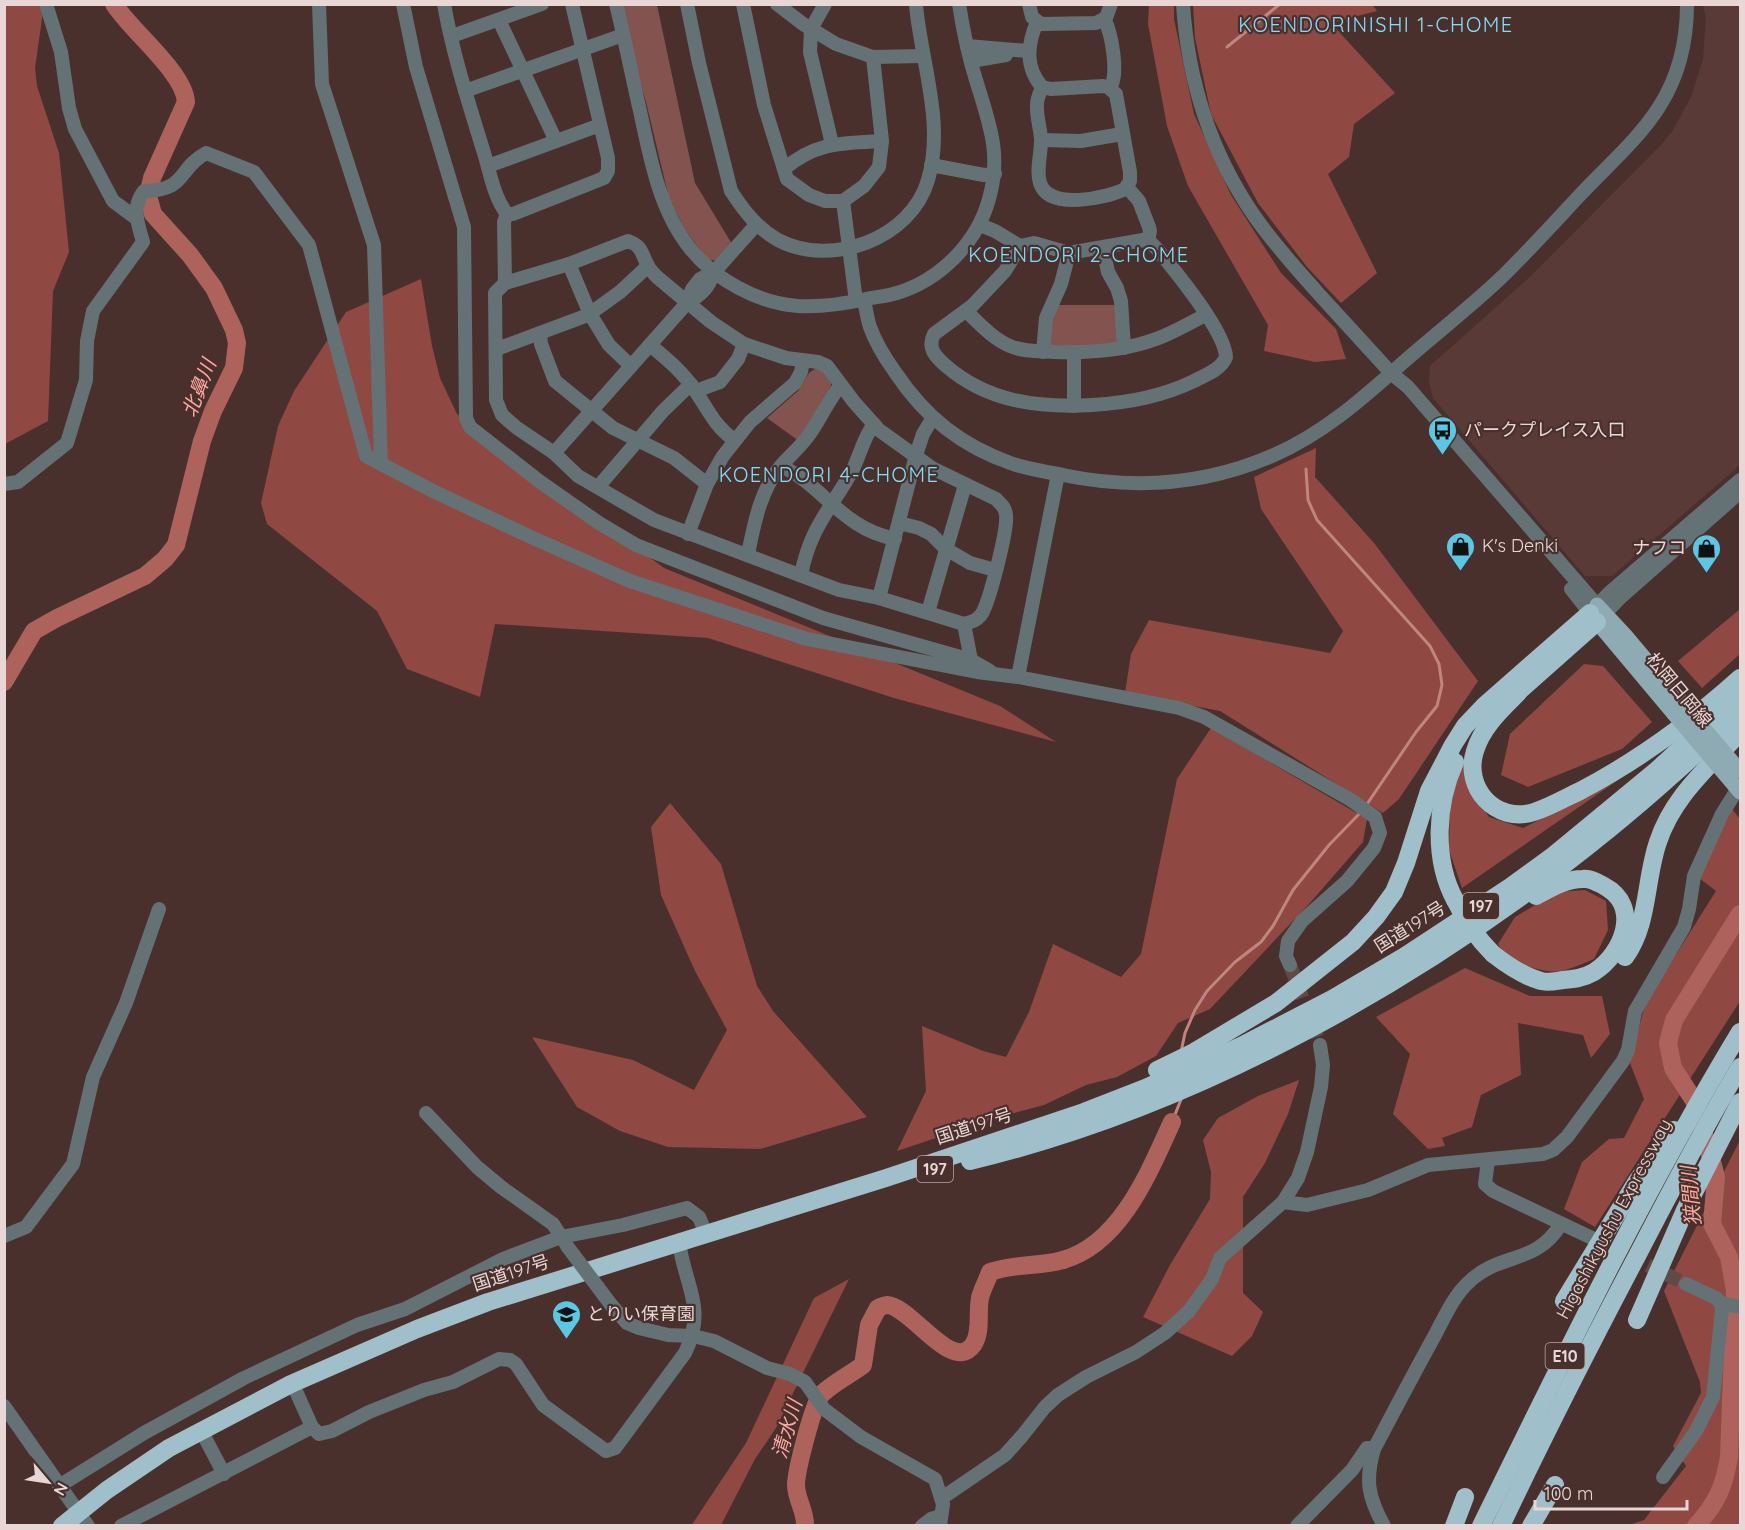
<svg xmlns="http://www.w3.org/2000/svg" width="1745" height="1530" font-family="Quicksand,'Noto Sans JP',sans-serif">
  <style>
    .built { fill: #5a3a37 }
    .green { fill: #83534f }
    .forest { fill: #8f4842 }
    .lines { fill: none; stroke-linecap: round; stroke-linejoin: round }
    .stream { stroke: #bf8680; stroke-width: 3 }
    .river { stroke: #ad635c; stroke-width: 18 }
    .minor-tunnel { stroke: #624946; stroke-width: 14; stroke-dasharray: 14 7; stroke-linecap: butt }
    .minor { stroke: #647276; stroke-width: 14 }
    .major { stroke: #8eaab2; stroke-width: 15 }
    .highway { stroke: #9fc0ca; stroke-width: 18 }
    .minor-bridge { stroke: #647276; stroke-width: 14 }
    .major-bridge { stroke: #8eaab2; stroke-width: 15 }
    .highway-bridge { stroke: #9fc0ca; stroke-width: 18 }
    .labels { text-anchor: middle; stroke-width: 4.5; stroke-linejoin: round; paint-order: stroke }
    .shield { fill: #4a302d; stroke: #b9a5a3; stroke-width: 1.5 }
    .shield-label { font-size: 16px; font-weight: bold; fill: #e8d7d5 }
    .poi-label { font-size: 18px; fill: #e8d7d5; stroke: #4a302d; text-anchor: start }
    .street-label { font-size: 18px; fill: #e8d7d5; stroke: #4a302d }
    .neighbourhood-label { font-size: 20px; letter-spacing: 1.5px; fill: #7ee0fb; stroke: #4a302d }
    .water-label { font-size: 20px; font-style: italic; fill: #fda89f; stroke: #4a302d }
  </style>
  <rect width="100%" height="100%" fill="#4a302d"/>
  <polygon class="built" points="1703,5 1740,5 1740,465 1612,576 1585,576 1433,398 1429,382 1430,366 1531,276 1661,145 1673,130 1691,97 1703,59 1706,18"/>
  <g class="green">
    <polygon points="618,5 657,5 695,183 732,244 717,261 707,259 684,228 669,198 646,102"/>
    <polygon points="1055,305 1116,305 1121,346 1046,349"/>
    <path d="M 816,368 C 824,370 832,377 831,386 L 799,441 L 767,418 L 798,391 L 809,373 Z"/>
  </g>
  <g class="forest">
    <polygon points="1372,4 1377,11 1331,23 1395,93 1354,124 1349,157 1328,174 1377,273 1341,303 1307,267 1258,203 1211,114 1195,38 1193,5"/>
    <polygon points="5,5 44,5 35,68 37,86 59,153 69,252 53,291 48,421 5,444"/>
    <polygon points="1149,5 1174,5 1174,19 1194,114 1231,195 1281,273 1336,329 1346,359 1315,362 1264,351 1268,325 1188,186 1167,126 1148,24"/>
    <polygon points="421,279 432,346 440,378 457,414 664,568 1000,706 1056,742 894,698 708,638 495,624 480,697 407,669 377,611 267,524 261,503 278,426 294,391 346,312"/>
    <polygon points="1316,448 1315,477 1374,543 1478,681 1399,799 1383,813 1220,711 1125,693 1131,654 1149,620 1330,653 1343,631 1261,509 1254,477"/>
    <polygon points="1740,609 1740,654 1702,688 1678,661"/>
    <polygon points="1584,664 1603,666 1652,722 1622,749 1528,787 1501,775 1510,734"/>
    <polygon points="1211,728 1367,819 1363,842 1309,904 1210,1009 1178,1023 1156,1056 1117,1077 1086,1085 1044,1105 999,1117 897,1151 926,1091 922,1026 983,1051 1006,1057 1029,1012 1053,944 1121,977 1141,954 1177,779"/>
    <polygon points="1464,759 1474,793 1489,817 1523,828 1621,778 1462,888 1449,850 1450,804"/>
    <polygon points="670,803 721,864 757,986 773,1011 867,1117 760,1149 668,1147 620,1131 577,1107 532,1037 633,1060 694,1090 727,1030 695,971 661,895 651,827"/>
    <polygon points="1732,809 1740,819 1740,1001 1595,1227 1564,1209 1582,1162 1609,1139 1624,1138 1644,1099 1630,1063 1645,1004 1716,891 1699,878"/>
    <path d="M 1585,890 L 1606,901 L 1608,930 L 1594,959 C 1584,963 1573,968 1562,971 C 1544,975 1505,961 1498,944 L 1515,917 L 1557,892 Z"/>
    <polygon points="1465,968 1530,996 1602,996 1610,1034 1591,1058 1583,1035 1518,1023 1521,1075 1481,1095 1472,1127 1442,1138 1445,1146 1428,1149 1393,1114 1410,1054 1376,1017"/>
    <polygon points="1299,1080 1288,1114 1265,1163 1243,1197 1243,1293 1263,1312 1252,1336 1232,1356 1143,1317 1170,1265 1210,1199 1211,1172 1203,1140 1218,1118 1258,1096"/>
    <polygon points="1740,1140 1740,1525 1626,1526 1644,1520 1686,1466 1673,1446 1701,1393 1700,1382 1664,1291"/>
    <polygon points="849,1279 776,1428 755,1459 721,1525 691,1526 746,1443 814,1298"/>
  </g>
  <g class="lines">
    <g class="stream">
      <polyline points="1227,47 1280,4"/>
      <polyline points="1306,469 1308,500 1317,520 1430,646 1439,664 1442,685 1437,706 1416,732 1365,807"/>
      <polyline points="1181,1052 1185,1033 1195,1010 1207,991 1235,962 1261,942 1273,926 1293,890 1329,845 1361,812"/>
      <polyline points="1172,1122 1182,1097"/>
    </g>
    <g class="river">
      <path d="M 4,682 L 34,631 L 57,618 L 145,576 L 165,559 L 176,545 L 202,441 L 213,411 L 234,368 L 237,343 L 234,330 L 214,288 L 190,255 L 153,214 L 148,196 L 152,178 L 186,102 C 184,72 131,31 114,4"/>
      <path d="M 805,1526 C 806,1512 796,1499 796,1485 C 796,1471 813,1405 821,1395 C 830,1385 851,1374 863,1365 L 869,1325 L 878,1308 C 881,1307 884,1305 887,1305 C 911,1306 952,1374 973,1345 C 982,1333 977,1312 980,1298 C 982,1289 987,1281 990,1272 C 1016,1263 1039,1267 1063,1260 C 1121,1244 1150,1170 1172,1122"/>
      <path d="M 1696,1526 C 1717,1503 1724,1487 1729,1457 L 1735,1291 L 1729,1257 L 1712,1224 L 1716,1177 L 1714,1169 L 1695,1102 L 1673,1068 L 1668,1043 L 1674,1020 L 1740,914"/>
    </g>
    <g class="minor-tunnel">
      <polyline points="1290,965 1320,1045"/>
      <polyline points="1610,1247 1686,1284"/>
    </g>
    <g class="minor">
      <polyline points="46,4 61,52 69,108 75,129 113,201 136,218"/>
      <polyline points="319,4 322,84 374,245 381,463"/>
      <polyline points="403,4 416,67 464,227 466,418 470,427 539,481 599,523 636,545 823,618 971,660 990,671"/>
      <path d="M 444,4 C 453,55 469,104 484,153 C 490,172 494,198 507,214 L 513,214 L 604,178 L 608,171 L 608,158 L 572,4"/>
      <path d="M 616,4 C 625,40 632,76 640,111 C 650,157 659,209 689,247 C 714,279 757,303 798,306 C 820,307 844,304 866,299 C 876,297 887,296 897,293 C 940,280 977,243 989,199 C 1002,154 989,123 976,80 C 968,55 963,30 959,4"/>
      <path d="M 687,4 L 699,63 L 731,191 C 744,211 757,228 778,240 C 831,268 911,239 928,180 C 945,123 921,62 916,5"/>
      <polyline points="743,4 764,105 787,179 809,195 825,201 843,201 864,186 879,167 882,141 873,57"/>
      <polyline points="777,4 803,24 836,44 873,57 923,56"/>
      <polyline points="825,4 811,29 810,52 832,144"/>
      <polyline points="1029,4 1032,17 1041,24 1096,23 1106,18 1111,4"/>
      <path d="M 1183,4 C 1188,80 1210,151 1253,214 C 1272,242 1295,267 1317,292 C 1342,319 1366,346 1391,373 L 1408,387 L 1597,605"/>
      <path d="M 1104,19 C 1112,33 1119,75 1110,88"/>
      <polyline points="499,20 556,141"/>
      <path d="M 1037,22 C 1027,45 1025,67 1042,87 L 1051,89 L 1103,86 L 1108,87 L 1116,94 L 1130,172 L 1130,181 L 1125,189 C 1107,198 1049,211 1040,183 C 1036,171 1041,154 1041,141 C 1041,129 1036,117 1037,104 C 1037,99 1040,92 1042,87"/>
      <polyline points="452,36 542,4"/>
      <polyline points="967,46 1028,51"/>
      <polyline points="971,61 1006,55"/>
      <polyline points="465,91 623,35"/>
      <polyline points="1041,140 1081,141 1122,134"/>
      <polyline points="931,165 984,175 995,174"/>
      <polyline points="488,166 600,125"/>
      <path d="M 784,169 C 816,142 842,143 882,141"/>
      <polyline points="1127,187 1139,201 1149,227 1150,231 1148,241"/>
      <polyline points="843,201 856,301"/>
      <polyline points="980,225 995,231 1020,246"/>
      <path d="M 628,241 C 642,246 641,252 647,264 C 649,269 653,273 657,277 L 711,322 L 744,344 L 786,358 L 818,362 L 827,366 L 854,402 L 879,430 L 932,468 L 996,499 C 1001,504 1005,507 1006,515 C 1008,529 989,604 981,615 C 976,621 971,622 964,624 L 879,598 L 839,590 L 654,520 L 578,476 L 554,453 L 517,428 L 502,415 L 496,400 L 495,293 L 505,283 L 569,264 Z"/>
      <polyline points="1103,248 1108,272 1117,288 1121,301 1124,348"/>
      <polyline points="569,264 590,314 609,345 631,366"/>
      <polyline points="505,283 504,222 507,214"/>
      <path d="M 864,300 C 866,309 867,318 870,327 C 876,344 885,358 895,372 C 925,417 961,446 1013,464 C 1029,469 1046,472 1063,475 C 1135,490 1206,485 1274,455 C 1325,433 1365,396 1407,359 C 1439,331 1474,304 1505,274 C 1531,248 1555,222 1579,196 C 1606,167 1638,140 1659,107 C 1679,76 1687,41 1687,4"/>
      <polyline points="687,303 692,289 700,279 714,272 756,225"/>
      <path d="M 966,311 C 980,324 993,339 1010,346 C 1023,352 1041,351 1055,352 C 1089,353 1124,351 1156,339 C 1173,333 1189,323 1206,315"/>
      <polyline points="540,333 541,344 555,381 613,428 674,458 707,484"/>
      <path d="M 650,345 C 667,359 684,373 696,392 C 709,411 714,425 734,440"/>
      <polyline points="497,349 588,315 620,292 648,266"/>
      <path d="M 1043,352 L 1046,318 L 1061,284 L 1069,253 L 1143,240 L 1151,243 L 1158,250 C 1176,272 1225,331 1226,357 C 1221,370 1205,375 1194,381 C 1161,397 1128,403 1092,405 C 1038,408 987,402 945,365 C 935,356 927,348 934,334 L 972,306 L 1005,271 L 1020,246 L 1034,243 L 1069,253"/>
      <polyline points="1074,352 1074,406"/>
      <polyline points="696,391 720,382 738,359 744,344"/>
      <path d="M 554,453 L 687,303 C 701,295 709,288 714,272"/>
      <path d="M 781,466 C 813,481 828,505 856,523 C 868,531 881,536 895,539"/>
      <path d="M 4,484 L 18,482 L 67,443 L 86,380 L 87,341 L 93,311 L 143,242 C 138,224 131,207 144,191 C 188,190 176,170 206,153 L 254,172 L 309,245 L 366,456 L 433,491 L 533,538 L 630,581 L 807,639 L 977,672 L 1018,677 L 1179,708 L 1204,717 L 1351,800 L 1375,817 L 1380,833 L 1374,848 L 1347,881 L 1302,921 L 1288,941 L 1286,956 L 1290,965"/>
      <polyline points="598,487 663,411 691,384"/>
      <polyline points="899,523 919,528 931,534 946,549 970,563 995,570"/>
      <polyline points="688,534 707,484 723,456 750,422 795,383 801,372 803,361"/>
      <path d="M 748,554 C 754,525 760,491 780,467 C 790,455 802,446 811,432 C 822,416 829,399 841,385"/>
      <path d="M 801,575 C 810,528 830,510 852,471 C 860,456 863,438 874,424"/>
      <polyline points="1571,589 1590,613 1609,593 1740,480"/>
      <polyline points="879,598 916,455 923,434 932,419"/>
      <polyline points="928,612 965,485"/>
      <polyline points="1598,621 1621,597 1739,493"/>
      <polyline points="964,624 971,660"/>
      <polyline points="1018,677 1058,474"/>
      <polyline points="426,1113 477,1167 501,1187 553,1224 566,1244"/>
      <polyline points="1488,1160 1485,1184 1493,1191 1592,1238"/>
      <polyline points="1283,1202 1307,1205 1368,1190 1428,1165 1543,1154 1553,1150 1567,1137 1623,1061 1628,1050 1635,1011 1684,927 1689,909 1694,876 1722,814 1740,785"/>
      <polyline points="4,1236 26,1227 73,1164 93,1077 126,1003 159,909"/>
      <polyline points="1721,1303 1740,1307"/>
      <polyline points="612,1306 627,1323 639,1328 668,1335 693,1336 714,1341 767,1368 790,1374 805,1382 824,1409 861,1437 935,1479 943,1504 940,1526"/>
      <polyline points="4,1406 88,1526"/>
      <path d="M 312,1427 L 319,1434 L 332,1431 L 369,1412 L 424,1390 L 453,1382 L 499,1359 L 510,1360 L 516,1364 L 543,1405 L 606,1451 L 615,1448 L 685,1353 C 706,1309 687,1290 680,1248"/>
      <polyline points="204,1436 224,1474"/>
      <polyline points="1663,1477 1696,1431 1713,1397 1722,1309 1721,1303 1716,1298 1686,1284"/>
      <polyline points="59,1486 144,1433 244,1378 357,1325 405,1309 503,1259 561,1237 623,1225 687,1208 699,1217 706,1234"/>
      <polyline points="942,1498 1005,1455 1022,1436 1045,1407 1058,1395 1086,1377 1136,1352 1165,1333 1189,1311 1212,1279 1220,1258 1283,1202 1298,1178 1307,1152 1321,1087 1323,1065 1320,1045"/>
      <polyline points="121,1526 312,1427 295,1389"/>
      <polyline points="922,1526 931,1519 941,1516"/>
      <polyline points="1297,1526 1352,1470 1367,1448 1374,1449"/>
      <path d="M 1384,1526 C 1368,1497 1365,1480 1374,1449 C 1394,1411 1414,1373 1435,1335 C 1445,1316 1454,1295 1470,1281 C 1501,1252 1536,1265 1561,1224"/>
    </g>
    <g class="major">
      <polyline points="1597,605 1625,635 1684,705"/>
      <polyline points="1591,615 1674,714"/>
    </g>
    <g class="highway">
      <path d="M 1518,693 C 1501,710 1482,727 1475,751 C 1463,788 1496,824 1534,812 C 1550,807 1565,798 1580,791 C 1639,760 1691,722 1740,678"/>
      <polyline points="1510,699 1597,622"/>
      <path d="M 1455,762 C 1436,804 1433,859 1455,900"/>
      <path d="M 1493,954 C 1507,965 1523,976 1541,981 C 1547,983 1556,981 1563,980 C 1574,979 1584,978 1594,972 C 1623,954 1642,906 1604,886 C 1598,883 1591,878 1583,879 C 1566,879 1551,888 1536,896"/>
      <path d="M 1625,957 C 1649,925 1645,879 1658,842 C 1673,796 1709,767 1740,732"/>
      <polyline points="1157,1070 1194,1052 1276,1003 1353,942 1376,917 1394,892 1406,863 1429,791 1453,745 1465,726 1485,705 1590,613"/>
      <path d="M 970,1161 C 1200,1106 1426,978 1608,830 C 1654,793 1697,753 1740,713"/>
      <polyline points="1564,1301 1637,1181 1674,1130"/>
      <polyline points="1637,1320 1685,1210 1740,1102"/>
      <polyline points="62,1526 107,1490 169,1448 291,1384 417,1329 488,1302 886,1178 1084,1112 1143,1089 1241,1046 1332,999 1405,956 1510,887 1554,855 1657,770 1740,694"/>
      <polyline points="1454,1526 1465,1497"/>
      <path d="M 1481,1526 C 1563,1359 1644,1191 1740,1032"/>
      <path d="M 1501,1526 C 1544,1435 1590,1345 1637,1256 C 1670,1192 1703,1129 1740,1067"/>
      <polyline points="1531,1526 1555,1485"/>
    </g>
    <polyline class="minor-bridge" points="567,1246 612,1306"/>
    <g class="major-bridge">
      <polyline points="1684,705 1740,771"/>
      <polyline points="1674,714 1740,792"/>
    </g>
    <path class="highway-bridge" d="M 1455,900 C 1465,921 1476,937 1493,954"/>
  </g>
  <defs>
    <symbol id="bus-pin" viewBox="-11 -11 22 30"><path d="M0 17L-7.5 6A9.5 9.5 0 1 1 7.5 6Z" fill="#59c8e5" stroke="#4a302d"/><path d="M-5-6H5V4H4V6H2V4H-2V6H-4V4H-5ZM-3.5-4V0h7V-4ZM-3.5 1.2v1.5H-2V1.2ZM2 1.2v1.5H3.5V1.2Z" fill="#111"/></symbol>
    <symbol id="shop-pin" viewBox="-11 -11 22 30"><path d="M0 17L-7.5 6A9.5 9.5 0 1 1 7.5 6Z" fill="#59c8e5" stroke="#4a302d"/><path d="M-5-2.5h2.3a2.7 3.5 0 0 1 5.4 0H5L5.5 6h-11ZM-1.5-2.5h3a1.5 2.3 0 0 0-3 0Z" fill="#111"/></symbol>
    <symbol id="school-pin" viewBox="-11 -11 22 30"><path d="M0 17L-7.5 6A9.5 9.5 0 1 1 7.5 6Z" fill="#59c8e5" stroke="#4a302d"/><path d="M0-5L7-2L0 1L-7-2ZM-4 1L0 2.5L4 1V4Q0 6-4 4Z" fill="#111"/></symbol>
  </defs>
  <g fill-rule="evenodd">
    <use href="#bus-pin" x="1426" y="414" width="33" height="45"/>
    <use href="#shop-pin" x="1444" y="530" width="33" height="45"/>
    <use href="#shop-pin" x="1690" y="532" width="33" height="45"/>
    <use href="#school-pin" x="550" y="1298" width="33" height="45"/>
  </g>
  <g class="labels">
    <g class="shield">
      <rect x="1463" y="893" width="36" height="26" rx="4.5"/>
      <rect x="917" y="1156" width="36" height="26" rx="4.5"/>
      <rect x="1545.5" y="1343" width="39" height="26" rx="4.5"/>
    </g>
    <g class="shield-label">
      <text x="1481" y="912">197</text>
      <text x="935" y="1175">197</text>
      <text x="1565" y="1362">E10</text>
    </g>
    <g class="poi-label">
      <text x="1464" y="436">パークプレイス入口</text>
      <text x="1482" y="552">K's Denki</text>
      <text x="1686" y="554" text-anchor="end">ナフコ</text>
      <text x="587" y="1320">とりい保育園</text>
    </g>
    <g class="street-label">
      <text transform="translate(1679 690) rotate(50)" y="6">松岡日岡線</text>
      <text transform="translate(1410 927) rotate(-32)" y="6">国道197号</text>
      <text transform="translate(974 1126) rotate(-18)" y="6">国道197号</text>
      <text transform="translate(1614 1219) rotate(-62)" y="6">Higashikyushu Expressway</text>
      <text transform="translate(511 1273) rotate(-18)" y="6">国道197号</text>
    </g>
    <g class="neighbourhood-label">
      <text x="1376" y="32">KOENDORINISHI 1-CHOME</text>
      <text x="1079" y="262">KOENDORI 2-CHOME</text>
      <text x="829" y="482">KOENDORI 4-CHOME</text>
    </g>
    <g class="water-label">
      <text transform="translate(199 388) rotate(-69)" y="7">北鼻川</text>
      <text transform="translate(1691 1196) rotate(-95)" y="7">狭間川</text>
      <text transform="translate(787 1429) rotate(-74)" y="7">清水川</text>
    </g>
  </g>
  <rect width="1745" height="1530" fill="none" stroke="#e8d7d5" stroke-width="12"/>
  <g transform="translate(48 1482) rotate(119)" stroke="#4a302d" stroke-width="4.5" paint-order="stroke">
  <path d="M0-4.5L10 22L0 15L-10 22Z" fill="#e8d7d5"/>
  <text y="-9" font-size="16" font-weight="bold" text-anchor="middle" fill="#e8d7d5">N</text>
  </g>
  <path d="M1535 1500v9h152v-9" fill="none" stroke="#e8d7d5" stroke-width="3"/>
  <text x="1544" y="1500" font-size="18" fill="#e8d7d5" stroke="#4a302d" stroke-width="4.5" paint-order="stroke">100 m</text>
</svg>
